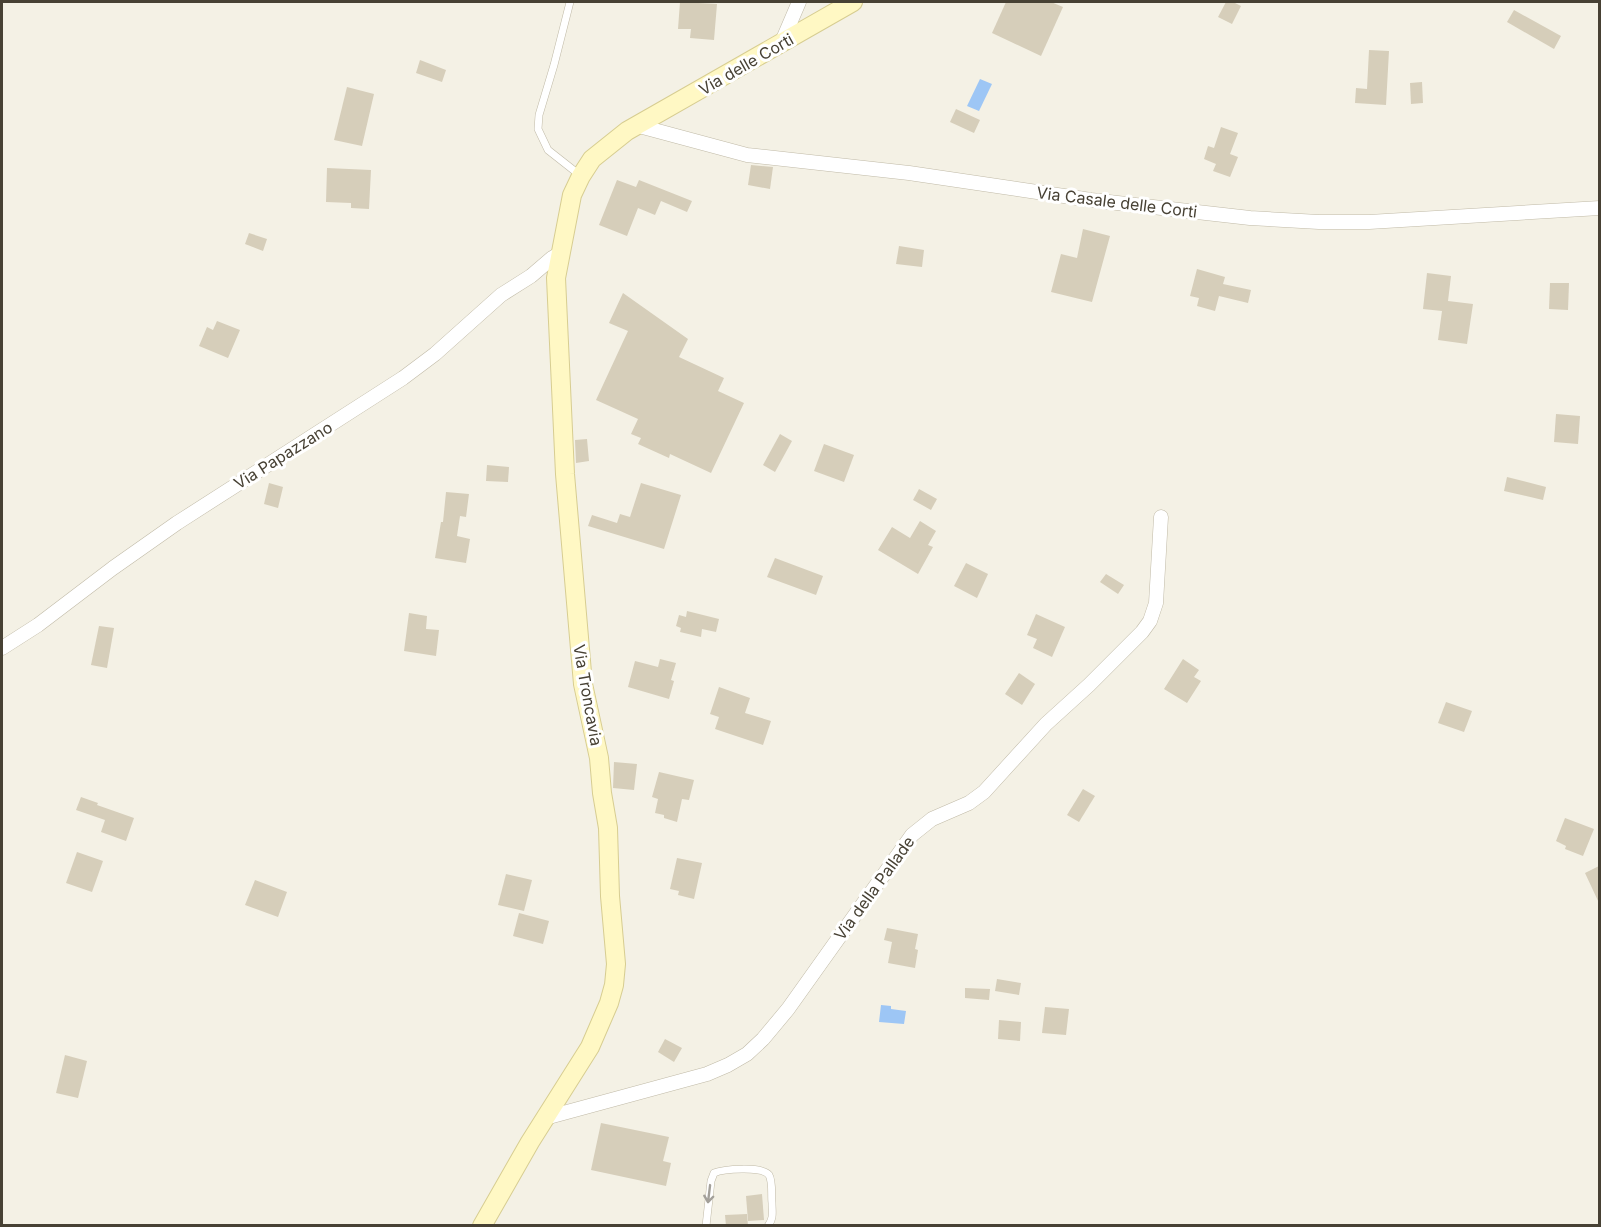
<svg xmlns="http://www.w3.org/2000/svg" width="1601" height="1227" font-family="Inter,sans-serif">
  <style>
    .water { fill: #9dc6f5 }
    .building { fill: #d6ceba }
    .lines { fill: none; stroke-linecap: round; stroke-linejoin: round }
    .lane-casing { stroke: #c0baa7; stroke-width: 8 }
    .street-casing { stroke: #c0baa7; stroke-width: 15 }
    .secondary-casing { stroke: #d7cd91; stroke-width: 20 }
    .lane { stroke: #fff; stroke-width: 7 }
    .street { stroke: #fff; stroke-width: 14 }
    .secondary { stroke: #fff8c4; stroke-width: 18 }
    .oneway { stroke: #a3a09a }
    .labels { text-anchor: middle; stroke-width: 6; stroke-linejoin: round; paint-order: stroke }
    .street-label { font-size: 16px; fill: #474134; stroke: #fff }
  </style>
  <rect width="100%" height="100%" fill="#f4f1e5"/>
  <g class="water">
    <polygon points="980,79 992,84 979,111 967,106"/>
    <polygon points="881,1005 891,1006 891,1009 906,1011 904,1024 879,1022"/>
  </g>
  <g class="building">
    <polygon points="680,2 717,4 714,40 690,38 691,29 678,29"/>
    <polygon points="1006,2 1051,2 1063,7 1041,56 992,33"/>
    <polygon points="1226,2 1233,2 1241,6 1232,24 1218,17"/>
    <polygon points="1514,10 1561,36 1554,49 1507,22"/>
    <polygon points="1369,50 1389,51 1386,105 1355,103 1356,88 1367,89"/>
    <polygon points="420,60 446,70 442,82 416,73"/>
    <polygon points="1422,82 1423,103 1411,104 1410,83"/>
    <polygon points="347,87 374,94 362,146 334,140"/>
    <polygon points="956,109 980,120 974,133 950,122"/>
    <polygon points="1221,127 1238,133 1230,154 1238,157 1230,177 1213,171 1216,164 1204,159 1208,146 1214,148"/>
    <polygon points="751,165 773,167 770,189 748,185"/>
    <polygon points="327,168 371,170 369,209 351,208 351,203 326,202"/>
    <polygon points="617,180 636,187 639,180 692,201 687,212 661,201 655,215 638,208 627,236 599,225"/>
    <polygon points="1083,229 1110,236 1092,302 1051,292 1061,254 1077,258"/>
    <polygon points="249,233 267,239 263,251 245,244"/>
    <polygon points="899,246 924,250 922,267 896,264"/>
    <polygon points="1197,269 1225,277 1223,284 1251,290 1248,303 1219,296 1215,311 1197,306 1199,298 1190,296"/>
    <polygon points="1427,273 1451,276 1448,301 1473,304 1467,344 1438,340 1442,311 1423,309"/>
    <polygon points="1550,283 1569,283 1568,310 1549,309"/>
    <polygon points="623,293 688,339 679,357 724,378 718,391 744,403 711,473 670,454 669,458 638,444 641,438 631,434 638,419 596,400 628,331 609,323"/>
    <polygon points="217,321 240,330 228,358 199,346 207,327 213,330"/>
    <polygon points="1556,414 1580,416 1578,444 1554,442"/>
    <polygon points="780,434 792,441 775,472 763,465"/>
    <polygon points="587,439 589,461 576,463 575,440"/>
    <polygon points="824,444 854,455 844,482 814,471"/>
    <polygon points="487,465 509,467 508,482 486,481"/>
    <polygon points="1507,477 1546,487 1543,500 1504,491"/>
    <polygon points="269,483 283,487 278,508 264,504"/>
    <polygon points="641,483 681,495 664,549 588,526 592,515 617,523 620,514 630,517"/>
    <polygon points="919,489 937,499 931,510 913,500"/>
    <polygon points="446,492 469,494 466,517 460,516 457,536 470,539 466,563 435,558 441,522 443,522"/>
    <polygon points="920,521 936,531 928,545 933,547 918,574 878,550 892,527 910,538"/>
    <polygon points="775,558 823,576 816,595 767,577"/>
    <polygon points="966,563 988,574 977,598 954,586"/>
    <polygon points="1106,574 1124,585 1118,594 1100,582"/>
    <polygon points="687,611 719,619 716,632 702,629 701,637 680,632 681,628 676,626 679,615 686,617"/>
    <polygon points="409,613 427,616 426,629 439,630 436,656 404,651"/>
    <polygon points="1036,614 1065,627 1052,657 1033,648 1037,639 1027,635"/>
    <polygon points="99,626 114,628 107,668 91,665"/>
    <polygon points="660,659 676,663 671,680 674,681 669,699 628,687 635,661 658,667"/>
    <polygon points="1183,659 1199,670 1194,677 1201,681 1187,703 1164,689"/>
    <polygon points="1019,673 1035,684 1022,705 1005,694"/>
    <polygon points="719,687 750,698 745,713 771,721 763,745 715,729 719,717 710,714"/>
    <polygon points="1446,702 1472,711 1464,732 1438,723"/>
    <polygon points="614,762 637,764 634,790 613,788"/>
    <polygon points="659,772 694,780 689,800 682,799 677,822 664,818 664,815 655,813 658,799 652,797"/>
    <polygon points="1083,789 1095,796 1079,822 1067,815"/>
    <polygon points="81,797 98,803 97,805 134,818 126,841 101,832 105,820 76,810"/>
    <polygon points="1565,818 1594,829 1583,856 1565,849 1566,846 1556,841"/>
    <polygon points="77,852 103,861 92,892 66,883"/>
    <polygon points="677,858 702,863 694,899 678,895 679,891 670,889"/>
    <polygon points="1599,866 1599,903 1585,873"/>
    <polygon points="506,874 532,880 524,911 498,905"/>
    <polygon points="255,880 287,892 278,917 245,905"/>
    <polygon points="519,913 549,921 543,944 513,936"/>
    <polygon points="887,928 918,934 915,949 918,950 915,968 888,963 892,942 884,940"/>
    <polygon points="997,979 1021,983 1019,995 995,991"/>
    <polygon points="965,988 990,989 989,1000 965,998"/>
    <polygon points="1045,1007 1069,1009 1066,1035 1042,1033"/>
    <polygon points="999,1020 1021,1022 1020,1041 998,1039"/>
    <polygon points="665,1039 682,1048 674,1062 658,1052"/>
    <polygon points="65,1055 87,1061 78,1098 56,1093"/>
    <polygon points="601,1123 669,1137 663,1161 671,1163 666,1186 591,1170"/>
    <polygon points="762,1194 764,1220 748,1221 746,1196"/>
    <polygon points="747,1214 748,1226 726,1226 725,1215"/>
  </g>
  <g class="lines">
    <defs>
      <g id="lane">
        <polyline points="570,2 554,65 539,115 538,129 548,150 581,176"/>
        <path d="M 706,1226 L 711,1181 L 714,1173 C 723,1169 762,1166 769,1175 C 773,1182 771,1195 772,1203 C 772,1212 774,1218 768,1226"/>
      </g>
      <g id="street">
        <polyline points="781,44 799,2"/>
        <polyline points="639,126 747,155 909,173 1091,200 1250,218 1319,222 1369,222 1600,208"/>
        <polyline points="2,648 38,625 113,568 177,523 403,378 435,354 501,295 531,276 552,258 559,254"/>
        <polyline points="545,1118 707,1074 728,1065 747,1054 763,1039 788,1009 912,835 932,819 969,803 984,792 1046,724 1089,685 1142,632 1150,621 1156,603 1161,517"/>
      </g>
      <polyline id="secondary" points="482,1226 530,1142 590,1047 609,1003 614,985 616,964 610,896 608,828 602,793 599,758 583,684 565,474 556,278 572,195 581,176 592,159 627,131 853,2"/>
    </defs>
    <use href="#lane" class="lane-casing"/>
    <use href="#street" class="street-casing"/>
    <use href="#secondary" class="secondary-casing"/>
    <use href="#lane" class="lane"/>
    <use href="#street" class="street"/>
    <use href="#secondary" class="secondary"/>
  </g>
  <defs><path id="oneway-shaft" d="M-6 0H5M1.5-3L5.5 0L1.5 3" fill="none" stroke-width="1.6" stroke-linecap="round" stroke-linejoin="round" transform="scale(1.5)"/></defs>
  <use class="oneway" href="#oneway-shaft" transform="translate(709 1194) rotate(97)"/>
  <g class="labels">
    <g class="street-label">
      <text transform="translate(746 64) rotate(-30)" y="6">Via delle Corti</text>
      <text transform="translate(1117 202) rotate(7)" y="6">Via Casale delle Corti</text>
      <text transform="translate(283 455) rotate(-32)" y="6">Via Papazzano</text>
      <text transform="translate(588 695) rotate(80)" y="6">Via Troncavia</text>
      <text transform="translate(874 888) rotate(-54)" y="6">Via della Pallade</text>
    </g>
  </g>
  <rect width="1601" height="1227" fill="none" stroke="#474134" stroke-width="6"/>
</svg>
